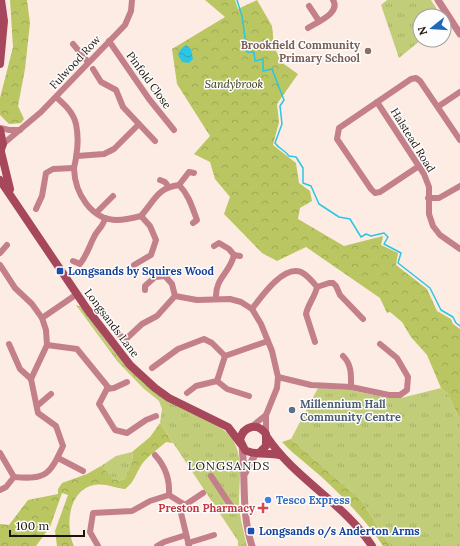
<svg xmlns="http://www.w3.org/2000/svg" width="460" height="546" font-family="Lora,serif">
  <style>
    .grass { fill: url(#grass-tufts) }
    .forest { fill: url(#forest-crowns) }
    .water { fill: url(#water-waves) }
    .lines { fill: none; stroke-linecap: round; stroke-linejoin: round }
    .stream { stroke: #2cc5e4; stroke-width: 1.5 }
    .minor { stroke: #c3808a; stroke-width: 6 }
    .tertiary { stroke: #c3808a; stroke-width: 7 }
    .secondary { stroke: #a6475b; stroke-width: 8 }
    .education-dot { fill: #8d6e63; stroke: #fdfdfd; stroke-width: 1.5 }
    .transit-dot { fill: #1a4fb4; stroke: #fdfdfd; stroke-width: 1.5 }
    .service-dot { fill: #5c6f8a; stroke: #fdfdfd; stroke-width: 1.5 }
    .shop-dot { fill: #3f7fe0; stroke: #fdfdfd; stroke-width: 1.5 }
    .health-dot { fill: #e0444e; stroke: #fdfdfd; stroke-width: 1.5 }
    .labels { text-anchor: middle; stroke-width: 3; stroke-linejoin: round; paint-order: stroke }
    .education-label { font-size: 11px; font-weight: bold; fill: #785e54; stroke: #fdfdfd; text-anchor: end }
    .street-label { font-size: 11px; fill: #1c130d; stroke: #fdfdfd }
    .park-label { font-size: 11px; font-style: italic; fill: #303509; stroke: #fdfdfd }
    .transit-label { font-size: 11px; font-weight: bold; fill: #164399; stroke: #fdfdfd; text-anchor: start }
    .service-label { font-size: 11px; font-weight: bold; fill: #4e5e75; stroke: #fdfdfd; text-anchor: start }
    .shop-label { font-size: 11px; font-weight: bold; fill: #366cbe; stroke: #fdfdfd; text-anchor: start }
    .health-label { font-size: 11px; font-weight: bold; fill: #be3a42; stroke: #fdfdfd; text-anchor: end }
    .neighbourhood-label { font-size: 12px; letter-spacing: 1px; fill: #1c130d; stroke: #fdfdfd }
  </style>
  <defs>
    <pattern id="grass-tufts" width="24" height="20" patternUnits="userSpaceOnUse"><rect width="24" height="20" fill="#c2cd7a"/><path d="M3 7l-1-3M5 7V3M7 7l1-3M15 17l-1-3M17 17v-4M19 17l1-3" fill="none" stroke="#a6af68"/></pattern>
    <pattern id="forest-crowns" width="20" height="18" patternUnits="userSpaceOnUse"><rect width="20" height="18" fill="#bac662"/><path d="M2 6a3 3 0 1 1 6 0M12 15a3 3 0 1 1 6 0" fill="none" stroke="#9fa954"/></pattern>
    <pattern id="water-waves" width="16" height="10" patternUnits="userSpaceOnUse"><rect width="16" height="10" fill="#2cc5e4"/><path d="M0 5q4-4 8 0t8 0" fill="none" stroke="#27a8c2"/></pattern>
  </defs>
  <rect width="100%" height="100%" fill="#fdece3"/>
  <g class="grass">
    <polygon points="387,0 431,0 441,16 420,16 421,40 399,58 381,5"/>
    <path d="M 76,305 L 82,307 C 110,348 138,386 183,409 C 200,418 227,425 235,444 C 243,461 239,483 239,501 C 239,516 244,532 247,546 L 238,546 L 238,541 L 160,423 L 162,409 L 159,401 L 143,388 L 117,361 Z"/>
    <polygon points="318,388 350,390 388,398 401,398 441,388 448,394 460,420 460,546 390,546 361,500 291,439"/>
    <path d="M 132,452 L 133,458 L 125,479 C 112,484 110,473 101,466 L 116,456 Z"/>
  </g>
  <g class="forest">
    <polygon points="10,0 27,0 30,23 25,69 18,106 24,119 21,123 9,124 0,115 0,98 13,47"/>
    <polygon points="205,0 235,0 238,9 257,0 272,26 274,46 281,62 298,74 277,104 279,122 273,145 296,163 299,183 310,191 312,201 300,208 298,219 344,246 383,236 381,245 398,253 396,265 427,289 437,311 451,319 453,324 460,329 460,420 448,394 441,388 427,355 411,337 402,322 390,312 387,313 380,298 306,247 277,261 262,253 224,214 230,197 215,179 210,162 194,154 210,136 177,84 172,49 225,17"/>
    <path d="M 160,423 L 173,443 L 166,442 C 158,449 148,456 142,464 C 136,473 134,483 125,489 C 114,488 106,483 94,485 C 68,490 65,527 74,546 L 57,546 L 55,531 L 68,495 L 62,493 L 50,527 L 36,546 L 0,546 L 0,524 L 9,525 L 28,500 L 58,494 L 58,489 L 62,483 L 87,474 L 101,466 C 110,473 112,484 125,479 L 133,458 L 132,452 L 150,437 Z"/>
    <path d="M 291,439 L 361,500 L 390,546 L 383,546 C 368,523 348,502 328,483 C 313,468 296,457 282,442 Z"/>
  </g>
  <polygon class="water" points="186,45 191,49 193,59 189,63 182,62 178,55 181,49"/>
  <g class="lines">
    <path class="stream" d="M 237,0 L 242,16 L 247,52 L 254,52 L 255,61 L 263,59 L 263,71 L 272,69 L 284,100 L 280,106 L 282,124 L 275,143 C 279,149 285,150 289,156 L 296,157 L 303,168 L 303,183 L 311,186 L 319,204 L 339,217 L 350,219 L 361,237 L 366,234 L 371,236 L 384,233 L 388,237 L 384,244 L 401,253 L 398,263 L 430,288 L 441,310 L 453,317 L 456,323 L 460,326"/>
    <g class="minor">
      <polyline points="309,6 319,21"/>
      <path d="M 308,28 C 317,22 341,13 333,0"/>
      <polyline points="109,41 149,99 174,130"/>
      <polyline points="73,44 88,62"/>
      <polyline points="93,69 101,82 116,90 123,107 155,141"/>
      <path d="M 56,97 C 65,105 73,112 76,124 C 78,134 78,147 76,157 C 76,161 74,165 74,169 C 75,193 91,220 117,220 C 125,220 133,218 141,216 C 155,200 157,188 179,185 C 189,195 192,207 197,220 L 193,223"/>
      <polyline points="377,102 424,174 429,187 429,214 433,226 440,235 460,249"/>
      <polyline points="439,106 460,92"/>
      <polyline points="0,128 9,130 20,130"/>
      <polyline points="3,144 41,112 125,25 131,11 132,0"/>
      <polyline points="77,156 104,154 114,149 138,125"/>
      <polyline points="419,166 380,192 375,193 371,189 337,139 339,128 411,79 416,78 420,81 460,140"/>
      <polyline points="160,180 165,182 168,186"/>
      <polyline points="179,185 189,172 194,173"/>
      <polyline points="428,198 439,198 460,186"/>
      <polyline points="36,209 42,196 46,173 53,169 74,168"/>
      <polyline points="97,212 113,196"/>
      <polyline points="214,246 219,243 229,249 234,255 240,256"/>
      <polyline points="0,253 7,245"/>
      <path d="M 73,261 L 80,264 C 87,255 89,247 94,237 C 97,230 104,226 105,218"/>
      <polyline points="0,265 15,288 32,304 42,318"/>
      <polyline points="134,265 151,255 156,240 150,226 141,216"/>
      <polyline points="165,276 172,284 175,296"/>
      <polyline points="317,287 329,283 333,283 336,286 340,295 363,319"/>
      <polyline points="145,290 145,286 155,277 165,276 169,273"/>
      <path d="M 216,298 C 215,278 230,273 234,255"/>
      <path d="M 252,309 C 261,297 283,265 301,272 C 307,275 313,282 317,287 C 315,297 308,304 306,314 L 315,342"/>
      <polyline points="118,334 126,339 142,324 157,316 175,296 197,300 230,299 241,302 252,309 261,324 272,351 278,377 277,388 266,415 266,434"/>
      <polyline points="9,344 20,369 31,379"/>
      <polyline points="47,345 77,349 108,387 99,404 115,430 127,433 146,420 156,416"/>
      <path d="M 343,356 C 352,365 351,375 351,387"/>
      <polyline points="152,368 178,349 204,339 212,343 225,356"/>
      <polyline points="278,377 311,385 351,387 389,395 400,395 407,390 408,377 397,358 380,344"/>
      <polyline points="217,381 225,356 268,341"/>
      <polyline points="107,389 114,388 127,382"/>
      <polyline points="187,393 196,386 217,381 227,389 249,396"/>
      <polyline points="37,406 51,394"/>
      <polyline points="251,427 266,415"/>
      <path d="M 0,453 L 14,477 C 47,480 50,474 63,446 L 56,426 L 38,413 L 31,379 L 47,345 L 46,330 L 42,318 L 77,294"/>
      <path d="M 155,455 C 166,467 170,480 169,495"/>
      <polyline points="58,458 83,471"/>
      <polyline points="211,476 231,506 233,508 244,509"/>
      <polyline points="0,490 6,487 14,477"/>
      <polyline points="188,543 214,535"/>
      <polyline points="98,546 90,532 93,513 132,511 150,501 169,495 185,505"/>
      <polyline points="157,546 164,542 186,535"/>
      <polyline points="189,546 181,513 185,505 203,493"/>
    </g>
    <g class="tertiary">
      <polyline points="438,0 460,34"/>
      <path d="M 242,446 C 246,480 241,513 252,546"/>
      <polyline points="245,473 256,453"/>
    </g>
    <g class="secondary">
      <polyline points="0,64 4,21 1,0"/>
      <polyline points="0,130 3,144 0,152"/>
      <polyline points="1,152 10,189"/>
      <polyline points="0,180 87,309 130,365 155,388 169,398 228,427 241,444"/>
      <path d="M 267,437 C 295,479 344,503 372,546"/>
      <path d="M 260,452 L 266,446 L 266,434 C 257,422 243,426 240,440 L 245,450 C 252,455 269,453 279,455"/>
    </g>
  </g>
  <circle class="education-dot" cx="368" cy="51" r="4"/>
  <g class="transit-dot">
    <rect x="56" y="267" width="8" height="8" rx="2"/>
    <rect x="247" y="527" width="8" height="8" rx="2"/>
  </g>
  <circle class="service-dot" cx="292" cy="410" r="4"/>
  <circle class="shop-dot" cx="268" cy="500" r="4"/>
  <path class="health-dot" d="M261 502h4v4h4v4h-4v4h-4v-4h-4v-4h4z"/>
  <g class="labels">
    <g class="education-label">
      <text x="360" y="49">Brookfield Community<tspan x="360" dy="13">Primary School</tspan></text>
    </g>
    <g class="street-label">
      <text transform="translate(75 62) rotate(-47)" y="4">Fulwood Row</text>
      <text transform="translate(149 80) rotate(54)" y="4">Pinfold Close</text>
      <text transform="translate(413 140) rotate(58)" y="4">Halstead Road</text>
      <text transform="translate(112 323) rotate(53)" y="4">Longsands Lane</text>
    </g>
    <g class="park-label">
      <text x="234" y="88">Sandybrook</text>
    </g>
    <g class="transit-label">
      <text x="68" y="275">Longsands by Squires Wood</text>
      <text x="259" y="535">Longsands o/s Anderton Arms</text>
    </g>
    <g class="service-label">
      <text x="300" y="408">Millennium Hall<tspan x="300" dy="13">Community Centre</tspan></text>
    </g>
    <g class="shop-label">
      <text x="276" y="504">Tesco Express</text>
    </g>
    <g class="health-label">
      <text x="255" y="512">Preston Pharmacy</text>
    </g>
    <g class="neighbourhood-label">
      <text x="229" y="470">LONGSANDS</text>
    </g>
  </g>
  <g transform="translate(432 28) rotate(253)"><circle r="19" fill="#fdfdfd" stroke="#a39f9d"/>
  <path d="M0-3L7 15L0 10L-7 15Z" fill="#1b6bba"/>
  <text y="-6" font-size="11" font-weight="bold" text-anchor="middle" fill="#1c130d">N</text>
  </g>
  <path d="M10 530v6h74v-6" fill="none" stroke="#1c130d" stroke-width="2"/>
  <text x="16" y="530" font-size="12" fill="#1c130d" stroke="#fdfdfd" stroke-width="3" paint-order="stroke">100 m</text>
</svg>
